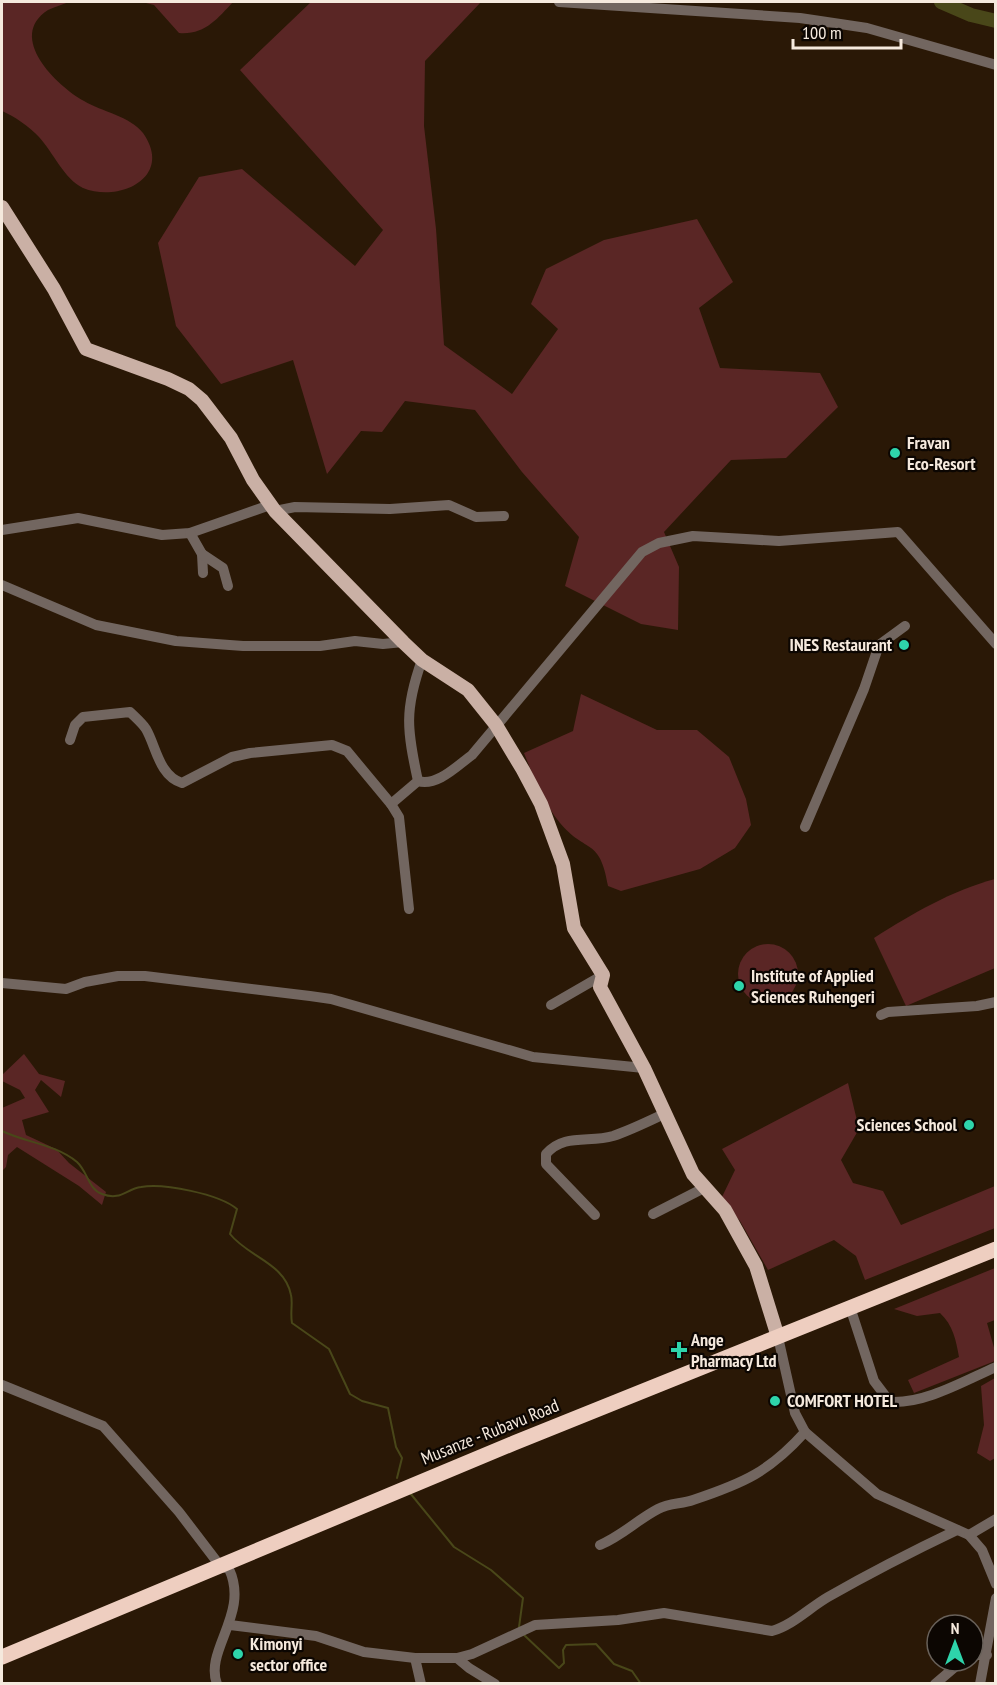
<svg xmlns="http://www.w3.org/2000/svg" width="997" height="1685" font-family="'PT Sans Narrow',sans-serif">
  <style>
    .green { fill: #5a2625 }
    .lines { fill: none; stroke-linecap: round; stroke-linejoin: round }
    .stream { stroke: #494719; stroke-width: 2 }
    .river { stroke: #494719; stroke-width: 14 }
    .minor { stroke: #726660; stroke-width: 10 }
    .major { stroke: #cab0a5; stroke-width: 14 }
    .highway { stroke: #eecec0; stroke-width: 15 }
    .poi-dot { fill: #2ed4ab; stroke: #0c0602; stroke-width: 2 }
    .labels { text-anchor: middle; stroke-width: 4.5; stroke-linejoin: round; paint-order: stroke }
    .poi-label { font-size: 18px; font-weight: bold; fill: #f5e9dd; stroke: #0c0602; text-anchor: start }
    .street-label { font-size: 18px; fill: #f5e9dd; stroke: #0c0602 }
  </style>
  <rect width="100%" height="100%" fill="#2a1806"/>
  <g class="green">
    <path d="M 2,2 L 69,2 C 63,4 55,7 48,10 C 6,37 57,86 84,101 C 102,112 130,116 143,133 C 174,177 120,203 83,188 C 64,179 53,152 39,137 C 30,127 14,116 2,111 Z"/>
    <path d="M 142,2 L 233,2 C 217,19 205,35 179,33 L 154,5 Z"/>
    <polygon points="311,2 481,2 425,61 424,126 436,229 444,345 512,394 558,329 531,304 546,269 604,240 697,219 733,282 699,308 720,368 820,373 838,407 786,458 731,460 664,532 679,567 678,630 641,624 565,586 579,537 522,472 475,410 405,401 382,432 361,431 327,474 293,360 221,384 176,326 158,243 199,177 242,169 355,266 383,230 240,70"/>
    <path d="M 581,694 L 657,730 L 697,730 L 729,757 L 746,799 L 751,825 L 735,848 L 700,869 L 621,891 L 608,886 C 600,837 586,854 560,823 C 543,802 534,778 524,753 L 573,731 Z"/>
    <path d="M 995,879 L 995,968 L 906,1006 L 874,938 C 913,913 951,891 995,879 Z"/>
    <circle cx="768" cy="974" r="30"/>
    <polygon points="24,1054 39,1074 65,1081 61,1097 41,1080 35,1090 49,1112 22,1120 26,1135 56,1149 69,1163 106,1192 102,1205 79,1186 17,1147 8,1155 6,1167 2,1171 2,1108 25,1098 20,1090 2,1081 2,1075"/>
    <polygon points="848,1083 859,1129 841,1160 853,1183 883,1191 901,1225 995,1186 995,1228 865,1280 856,1256 834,1240 768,1270 740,1221 721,1199 735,1170 722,1149"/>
    <path d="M 995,1268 L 995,1320 L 987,1323 L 995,1351 L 995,1361 L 914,1393 L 908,1380 L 959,1357 C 956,1340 953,1325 940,1313 L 917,1316 L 894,1309 Z"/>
    <polygon points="995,1378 995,1458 990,1461 977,1453 984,1425 981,1386"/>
  </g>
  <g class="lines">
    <g class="stream">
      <path d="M 2,1131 C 27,1143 55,1144 77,1162 C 88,1172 88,1189 102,1194 C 121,1201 126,1189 141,1187 C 164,1183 219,1194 237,1209 L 230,1234 C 248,1257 285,1263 291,1295 C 293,1303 290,1313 292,1323 L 329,1349 L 350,1394 L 362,1401 L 388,1408 L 396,1447 L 402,1458 L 397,1478"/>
      <polyline points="410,1493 454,1547 491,1570 523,1598 519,1627"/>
      <polyline points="524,1635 559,1668 564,1663 563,1650 566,1645 596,1644 614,1664 632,1671 641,1684"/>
    </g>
    <polyline class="river" points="941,2 971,15 996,21"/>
    <g class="minor">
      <polyline points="559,2 800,18 867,28 996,65"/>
      <polyline points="275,511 295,507 390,509 449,505 476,517 504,516"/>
      <polyline points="2,530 78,518 162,535 190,533 270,505"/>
      <polyline points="190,533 202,554 203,573"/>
      <polyline points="202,554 223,568 228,586"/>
      <polyline points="2,585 96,625 176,641 243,646 320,646 355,641 383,644 403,642"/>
      <path d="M 70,740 L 75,725 L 83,717 L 130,712 C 136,718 142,723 146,729 C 156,746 159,776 182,783 L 232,757 L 250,753 L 332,745 L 347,751 L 391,804"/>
      <path d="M 418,781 C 437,787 458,765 472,755 L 642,552 L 659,543 L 693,536 L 779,541 L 898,532 L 996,644"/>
      <polyline points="805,827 864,689 879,645 905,626"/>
      <path d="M 409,909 L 399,817 L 391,804 L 418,781 C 407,730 404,710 422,660"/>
      <polyline points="2,983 66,989 85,982 118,976 145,976 310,996 331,999 533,1057 644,1068"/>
      <polyline points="551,1005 603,975"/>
      <polyline points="881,1015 888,1012 977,1006 996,1002"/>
      <polyline points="653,1214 704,1188"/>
      <path d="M 595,1215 L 546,1164 L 546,1154 C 564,1133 589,1143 613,1136 C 631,1130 649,1121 666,1113"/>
      <path d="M 850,1307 L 874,1381 L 890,1402 C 925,1404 964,1381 996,1367"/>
      <polyline points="778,1337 795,1413 805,1432 877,1494 969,1535 982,1550 996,1584"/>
      <path d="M 2,1385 L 103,1426 L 179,1512 L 221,1567 L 229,1569 C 250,1614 204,1650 217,1684"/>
      <polyline points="969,1535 996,1519"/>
      <path d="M 600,1545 C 623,1535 637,1520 658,1509 C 669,1503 682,1504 693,1500 C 744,1483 769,1472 805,1432"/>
      <path d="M 230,1625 L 316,1636 L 364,1652 L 415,1658 L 457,1658 L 472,1654 L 535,1625 L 618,1620 L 664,1613 L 772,1631 C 793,1625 809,1608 828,1597 C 870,1573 913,1551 957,1530"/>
      <polyline points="973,1655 987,1655"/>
      <polyline points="415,1658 421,1684"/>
      <polyline points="457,1658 469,1668 495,1684"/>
      <polyline points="935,1684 962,1661"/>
      <polyline points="980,1684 996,1598"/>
    </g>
    <polyline class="major" points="2,207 54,289 86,349 168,379 189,389 202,400 231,438 253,480 275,511 403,642 422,660 468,690 496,725 523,770 541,804 563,864 574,928 603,975 600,987 644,1068 693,1174 725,1210 756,1266 778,1337"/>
    <polyline class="highway" points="2,1657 514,1443 996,1249"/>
  </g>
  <g class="poi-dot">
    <circle cx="895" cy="453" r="6"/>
    <circle cx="904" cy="645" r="6"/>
    <circle cx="739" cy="986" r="6"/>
    <circle cx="969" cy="1125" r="6"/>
    <path d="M676 1341h6v6h6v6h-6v6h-6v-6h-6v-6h6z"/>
    <circle cx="775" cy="1401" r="6"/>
    <circle cx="238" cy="1654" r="6"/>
  </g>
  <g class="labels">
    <g class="poi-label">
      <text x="907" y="449">Fravan<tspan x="907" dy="21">Eco-Resort</tspan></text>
      <text x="892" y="651" text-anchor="end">INES Restaurant</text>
      <text x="751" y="982">Institute of Applied<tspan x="751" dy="21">Sciences Ruhengeri</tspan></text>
      <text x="957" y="1131" text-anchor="end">Sciences School</text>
      <text x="691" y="1346">Ange<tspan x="691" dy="21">Pharmacy Ltd</tspan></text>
      <text x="787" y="1407">COMFORT HOTEL</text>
      <text x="250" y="1650">Kimonyi<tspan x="250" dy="21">sector office</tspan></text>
    </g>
    <g class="street-label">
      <text transform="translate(490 1432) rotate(-22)" y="6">Musanze - Rubavu Road</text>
    </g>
  </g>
  <rect width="997" height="1685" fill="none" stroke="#f5e9dd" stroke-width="6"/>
  <g transform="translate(955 1643)"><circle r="28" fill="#0c0602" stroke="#69615a" stroke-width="1.5"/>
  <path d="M0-4.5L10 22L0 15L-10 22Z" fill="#2ed4ab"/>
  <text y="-9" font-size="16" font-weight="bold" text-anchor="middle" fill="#f5e9dd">N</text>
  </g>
  <path d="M793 39v9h108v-9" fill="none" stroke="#f5e9dd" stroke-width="3"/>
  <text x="802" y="39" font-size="18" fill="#f5e9dd" stroke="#0c0602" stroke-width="4.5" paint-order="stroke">100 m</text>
</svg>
